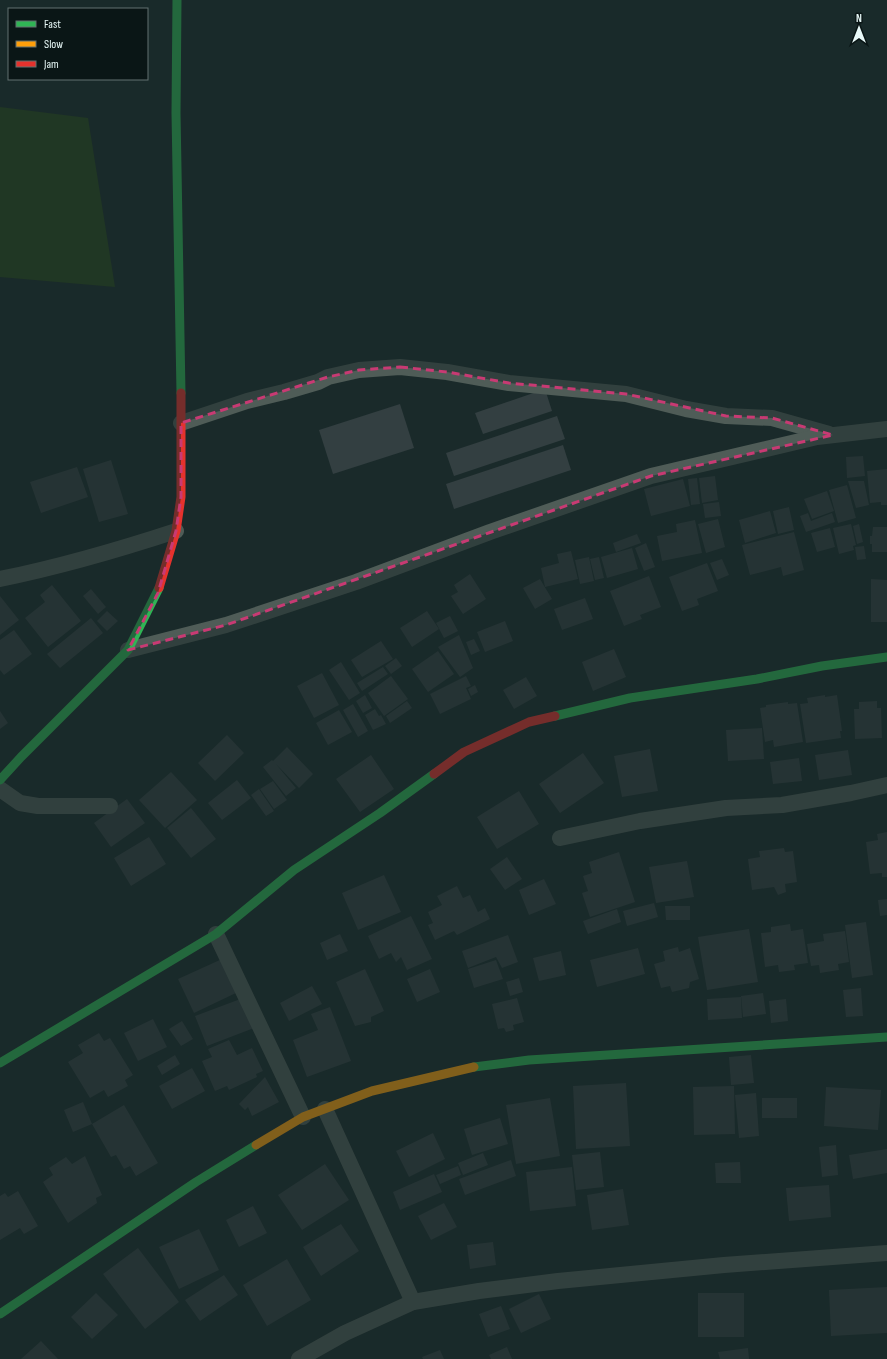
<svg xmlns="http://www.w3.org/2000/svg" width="887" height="1359" font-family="'Sofia Sans Condensed',sans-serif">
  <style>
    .green { fill: #29471d }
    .building { fill: #333f41 }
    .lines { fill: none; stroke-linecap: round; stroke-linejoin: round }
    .street { stroke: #4f5c57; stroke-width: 16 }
    .fast { stroke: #30b455; stroke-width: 9 }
    .slow { stroke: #ff9f0a; stroke-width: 9 }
    .jam { stroke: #e5322d; stroke-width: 9 }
    .marked { fill: none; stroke: #c83a73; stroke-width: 3; stroke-dasharray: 8 5; stroke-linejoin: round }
  </style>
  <rect width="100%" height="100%" fill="#1a2a2a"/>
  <polygon class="green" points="0,107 88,118 115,287 0,277"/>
  <g class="building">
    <polygon points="545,389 552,411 483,434 475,413"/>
    <polygon points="400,404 414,448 333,474 319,430"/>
    <polygon points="557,416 565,439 454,476 446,453"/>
    <polygon points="563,445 571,470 454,509 446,484"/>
    <polygon points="863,456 865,476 847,478 846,457"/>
    <polygon points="111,460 128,514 99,522 83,469"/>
    <polygon points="77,467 88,497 41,513 30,482"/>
    <polygon points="887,469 887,505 881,505 881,502 870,503 867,471"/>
    <polygon points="715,476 718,500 702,503 699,478"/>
    <polygon points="697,478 700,504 691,505 688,479"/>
    <polygon points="683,479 690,506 651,516 644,489"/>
    <polygon points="848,481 864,481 869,505 856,508"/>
    <polygon points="847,485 856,518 838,523 829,490"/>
    <polygon points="827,491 834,511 812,519 804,499"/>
    <polygon points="719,502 721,516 705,518 703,504"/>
    <polygon points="789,507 794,530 778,534 773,511"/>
    <polygon points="770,511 776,533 745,543 739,520"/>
    <polygon points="808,513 811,521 832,513 835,522 806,532 800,516"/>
    <polygon points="718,519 725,547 706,553 698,524"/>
    <polygon points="695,520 702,553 662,561 657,536 677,532 676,524"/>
    <polygon points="851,524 856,545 853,546 854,550 839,554 833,528"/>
    <polygon points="859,524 863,542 857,544 853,526"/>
    <polygon points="873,527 887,527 887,552 872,552 872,544 870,544 870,536 872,536"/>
    <polygon points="830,528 835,547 817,552 811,533"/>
    <polygon points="794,532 804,570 783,576 781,567 750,575 742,545"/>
    <polygon points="637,534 641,543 616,552 613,543"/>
    <polygon points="646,543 655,567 644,571 635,548"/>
    <polygon points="864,546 866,559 857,560 855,547"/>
    <polygon points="632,548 638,569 607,578 601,557"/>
    <polygon points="571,551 578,579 545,587 541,568 559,563 557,554"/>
    <polygon points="589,557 594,581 580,584 575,560"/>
    <polygon points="599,557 604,578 595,580 590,559"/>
    <polygon points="722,559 729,575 717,580 710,563"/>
    <polygon points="707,563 718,591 697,599 699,605 682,611 669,577"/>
    <polygon points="470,574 486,599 463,614 451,596 458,592 454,585"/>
    <polygon points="649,576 661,607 640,615 642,619 624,626 610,591"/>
    <polygon points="540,579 552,599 535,609 523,588"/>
    <polygon points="871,579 887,580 887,622 871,622"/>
    <polygon points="52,585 81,621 48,647 25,618 45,602 40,595"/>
    <polygon points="91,589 106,607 98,614 83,596"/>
    <polygon points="0,596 19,620 0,635"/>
    <polygon points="585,598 593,619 562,630 554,609"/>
    <polygon points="107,611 118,621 107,631 97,621"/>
    <polygon points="427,611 439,629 412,647 400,628"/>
    <polygon points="450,616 458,631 444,638 436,623"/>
    <polygon points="91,618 103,633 60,668 47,654"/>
    <polygon points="505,621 513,641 485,652 477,632"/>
    <polygon points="14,630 32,654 4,675 0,670 0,640"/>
    <polygon points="459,635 473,668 460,677 438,647"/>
    <polygon points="474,639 480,651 471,655 466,642"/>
    <polygon points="381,641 393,659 362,677 351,660"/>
    <polygon points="614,649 626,677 593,691 582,662"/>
    <polygon points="438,651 454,674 428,692 412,669"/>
    <polygon points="396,658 402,666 391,674 385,666"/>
    <polygon points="341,662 360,693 349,700 329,670"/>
    <polygon points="383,667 388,674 362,691 357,683"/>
    <polygon points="322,673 339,705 314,718 297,686"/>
    <polygon points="391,676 408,699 384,716 368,693"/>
    <polygon points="466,676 471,686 466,688 471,699 440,714 430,694"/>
    <polygon points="526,677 537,696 514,709 503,690"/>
    <polygon points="475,685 478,692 471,696 468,689"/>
    <polygon points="365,695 372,708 363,713 356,701"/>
    <polygon points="825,695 825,697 837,695 842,731 840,731 841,738 806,743 800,704 808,703 807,698"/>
    <polygon points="407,701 412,708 390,723 386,716"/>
    <polygon points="877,701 877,708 881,708 882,738 855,739 854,709 859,709 859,702"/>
    <polygon points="788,702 788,704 797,703 803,742 774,747 773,740 765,742 760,708 766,707 766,705"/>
    <polygon points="353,704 368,731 358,737 343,710"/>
    <polygon points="375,709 379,716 381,715 386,724 373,730 365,715"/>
    <polygon points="339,710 352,732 328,745 316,723"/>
    <polygon points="0,711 8,723 0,729"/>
    <polygon points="762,728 764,759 728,761 726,730"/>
    <polygon points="227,735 244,753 215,781 198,763"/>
    <polygon points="287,747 313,774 299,788 276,764 296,788 286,796 263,767 272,760 273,761"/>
    <polygon points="650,749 658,791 622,797 614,756"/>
    <polygon points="848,750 852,775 819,780 815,755"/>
    <polygon points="583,753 604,783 560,813 539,784"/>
    <polygon points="371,755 394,789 360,812 336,779"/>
    <polygon points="799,758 802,781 773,784 770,762"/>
    <polygon points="171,772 197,800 165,828 139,800"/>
    <polygon points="237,780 251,798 222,820 208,803"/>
    <polygon points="273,781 287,800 274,809 260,789"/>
    <polygon points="259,789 274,811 266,816 251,795"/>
    <polygon points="519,791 539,824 497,849 477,817"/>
    <polygon points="127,799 145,823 111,847 94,823"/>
    <polygon points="191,808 216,839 191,858 167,828"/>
    <polygon points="887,832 887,877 882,877 882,873 870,874 866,842 878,840 877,834"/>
    <polygon points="149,837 166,864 131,886 114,858"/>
    <polygon points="784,848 785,852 793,851 797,882 785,884 786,892 778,895 774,887 752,890 748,859 760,857 759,851"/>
    <polygon points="619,852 635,902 590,917 582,893 588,891 583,876 592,873 589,862"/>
    <polygon points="507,857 522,879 505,890 490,869"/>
    <polygon points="687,861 694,897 656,903 649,867"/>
    <polygon points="384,875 401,912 358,930 342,893"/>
    <polygon points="544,879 556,904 529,915 519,890"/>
    <polygon points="457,886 463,898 470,895 478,912 485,908 490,919 457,935 454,931 435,940 428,925 433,923 428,912 442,905 437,896"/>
    <polygon points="887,899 887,915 880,916 878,900"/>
    <polygon points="654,903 658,917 627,926 623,911"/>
    <polygon points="665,906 690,906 690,920 666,920"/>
    <polygon points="617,909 621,922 588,934 583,921"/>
    <polygon points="411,916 432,959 407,970 401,957 396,962 391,953 379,959 368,936"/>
    <polygon points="866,922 873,975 852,978 845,925"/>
    <polygon points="790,924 791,931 803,929 808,963 794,965 795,970 779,972 778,965 765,967 761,933 771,932 771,927"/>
    <polygon points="749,929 758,982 707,990 698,937"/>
    <polygon points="845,931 849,962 838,964 839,970 820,973 819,965 811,966 807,944 824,941 823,934"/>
    <polygon points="340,934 348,951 327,960 320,943"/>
    <polygon points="508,935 518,962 502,968 496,957 468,968 462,951"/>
    <polygon points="678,947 679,952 690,948 699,979 690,982 689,988 672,992 670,986 661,988 654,964 665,961 663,951"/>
    <polygon points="638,948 645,974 597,987 590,960"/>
    <polygon points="561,951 566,975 539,981 533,958"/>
    <polygon points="222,959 238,992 194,1013 178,979"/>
    <polygon points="496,960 503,979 474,988 468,969"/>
    <polygon points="365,969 384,1011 371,1017 371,1022 355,1026 336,982"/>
    <polygon points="430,969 440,992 417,1002 407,979"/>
    <polygon points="519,978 523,992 510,996 506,982"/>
    <polygon points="312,986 322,1004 289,1021 280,1003"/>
    <polygon points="861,988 863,1016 846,1017 843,990"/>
    <polygon points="763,993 766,1014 743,1017 741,996"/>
    <polygon points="741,997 742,1018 708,1020 707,999"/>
    <polygon points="243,998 254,1028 207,1046 195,1016"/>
    <polygon points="517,998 524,1022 513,1025 514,1030 506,1032 504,1028 498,1029 492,1004"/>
    <polygon points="786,999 788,1021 771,1023 769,1001"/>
    <polygon points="330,1007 351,1061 307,1077 293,1040 318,1030 311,1014"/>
    <polygon points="153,1019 167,1047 138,1061 124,1033"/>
    <polygon points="182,1021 193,1039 181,1046 169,1029"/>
    <polygon points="99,1033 104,1041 110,1038 133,1075 125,1080 128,1086 108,1097 104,1090 90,1098 68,1062 83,1053 78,1045"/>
    <polygon points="229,1040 237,1055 252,1048 263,1071 256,1074 257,1077 229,1090 227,1086 215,1091 202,1061 212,1057 208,1049"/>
    <polygon points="175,1055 180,1064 162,1075 157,1066"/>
    <polygon points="751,1055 754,1083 731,1085 729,1057"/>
    <polygon points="192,1068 205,1091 172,1109 159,1086"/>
    <polygon points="265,1077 279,1102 252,1116 248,1107 245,1110 239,1104"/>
    <polygon points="626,1083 630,1146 576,1149 573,1086"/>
    <polygon points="734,1086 735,1134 694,1135 693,1087"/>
    <polygon points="826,1087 881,1090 878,1130 824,1126"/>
    <polygon points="756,1093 759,1136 739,1138 735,1095"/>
    <polygon points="550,1098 560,1156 516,1164 506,1105"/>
    <rect x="762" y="1098" width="35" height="20"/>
    <polygon points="83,1102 92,1124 73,1132 64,1110"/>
    <polygon points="124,1105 158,1163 136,1176 130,1166 124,1169 116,1155 111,1157 92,1124"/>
    <polygon points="500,1118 508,1144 472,1155 464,1129"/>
    <polygon points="433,1133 445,1159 409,1177 396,1151"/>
    <polygon points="836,1145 838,1175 822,1177 819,1147"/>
    <polygon points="887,1149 887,1173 853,1179 849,1155"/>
    <polygon points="600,1152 604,1187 576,1190 572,1155"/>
    <polygon points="483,1153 488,1165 463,1175 458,1163"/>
    <polygon points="85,1156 102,1195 96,1198 97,1203 68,1223 43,1182 53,1175 49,1168 66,1157 72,1164"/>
    <polygon points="511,1160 516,1176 465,1195 459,1179"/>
    <polygon points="740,1162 741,1183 716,1183 715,1163"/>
    <polygon points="325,1164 349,1200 302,1230 278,1195"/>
    <polygon points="458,1166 461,1175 440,1184 436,1175"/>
    <polygon points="572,1167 576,1206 530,1211 526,1172"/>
    <polygon points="434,1174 442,1192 400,1210 393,1192"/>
    <polygon points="829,1185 831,1217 789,1221 786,1188"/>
    <polygon points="623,1189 629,1225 592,1230 587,1195"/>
    <polygon points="18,1191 38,1226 24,1234 20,1228 0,1240 0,1196 5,1193 8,1197"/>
    <polygon points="444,1203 457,1227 431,1240 418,1216"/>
    <polygon points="253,1206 267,1233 239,1247 226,1220"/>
    <polygon points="341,1224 359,1251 321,1276 303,1247"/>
    <polygon points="199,1229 219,1270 179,1289 159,1247"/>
    <polygon points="493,1242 496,1265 470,1269 467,1245"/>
    <polygon points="138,1248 179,1302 145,1329 103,1274"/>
    <polygon points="287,1259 311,1300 267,1326 243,1285"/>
    <polygon points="224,1275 238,1295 200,1321 185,1300"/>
    <polygon points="887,1287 887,1333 831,1336 829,1290"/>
    <polygon points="96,1293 118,1315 92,1339 71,1317"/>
    <rect x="698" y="1293" width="46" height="44"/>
    <polygon points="539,1294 551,1319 521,1333 509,1309"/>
    <polygon points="501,1306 510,1329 488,1337 479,1314"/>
    <polygon points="41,1341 58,1359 21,1359"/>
    <polygon points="507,1347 512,1359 491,1359 489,1355"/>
    <polygon points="748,1348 749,1359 720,1359 718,1352"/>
    <polygon points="440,1350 444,1359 423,1359 422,1357"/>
  </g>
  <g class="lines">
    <g class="street">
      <polyline points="181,423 247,401 284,392 318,382 328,377 359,370 400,367 447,372 509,383 626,394 686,409 726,416 772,418 829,434"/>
      <path d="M 0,579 C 59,567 118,550 176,531"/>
      <polyline points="128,650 226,625 356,582 490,532 651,476 817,437 887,429"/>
      <polyline points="0,789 20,803 38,806 110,806"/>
      <polyline points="560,838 640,821 726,808 782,805 851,793 887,785"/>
      <polyline points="216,934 303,1117"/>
      <polyline points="325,1109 413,1302"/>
      <polyline points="299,1359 345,1333 413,1302 479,1291 558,1281 724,1265 887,1253"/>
    </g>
    <g class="fast">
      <polyline points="177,0 176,113 181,393"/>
      <polyline points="555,716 630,698 757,679 822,666 887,657"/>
      <polyline points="0,780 21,757 128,650 159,588"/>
      <polyline points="0,1063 216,934 294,870 380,813 434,774"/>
      <polyline points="474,1067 529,1060 887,1037"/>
      <polyline points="0,1314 196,1182 256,1145"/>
    </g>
    <polyline class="slow" points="256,1145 303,1117 372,1091 474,1067"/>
    <g class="jam">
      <polyline points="159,588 176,531 181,497 181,393"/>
      <polyline points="434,774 464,752 529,722 555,716"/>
    </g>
  </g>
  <path d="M0 0H887V1359H0ZM 400,367 L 447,372 L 509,383 L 626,394 L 726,416 L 772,418 L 833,435 L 651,476 L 226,625 L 128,650 L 158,593 L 176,531 L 181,497 L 181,423 L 328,377 L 359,370 Z" fill="#1a2a2a" fill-opacity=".55" fill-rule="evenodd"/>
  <path class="marked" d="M 400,367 L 447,372 L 509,383 L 626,394 L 726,416 L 772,418 L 833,435 L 651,476 L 226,625 L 128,650 L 158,593 L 176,531 L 181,497 L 181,423 L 328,377 L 359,370 Z"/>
  <rect x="8" y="8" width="140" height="72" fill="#0a1616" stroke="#637170"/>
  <rect x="16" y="21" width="20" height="6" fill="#30b455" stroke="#637170"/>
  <text x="44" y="28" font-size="12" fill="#e8f9f8">Fast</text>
  <rect x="16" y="41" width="20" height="6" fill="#ff9f0a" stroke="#637170"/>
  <text x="44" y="48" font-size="12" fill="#e8f9f8">Slow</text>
  <rect x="16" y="61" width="20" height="6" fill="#e5322d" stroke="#637170"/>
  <text x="44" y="68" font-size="12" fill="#e8f9f8">Jam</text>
  <g transform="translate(859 28)" stroke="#0a1616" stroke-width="3" paint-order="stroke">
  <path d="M0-3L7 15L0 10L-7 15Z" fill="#e8f9f8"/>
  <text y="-6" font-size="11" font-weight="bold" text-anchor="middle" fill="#e8f9f8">N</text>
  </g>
</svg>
